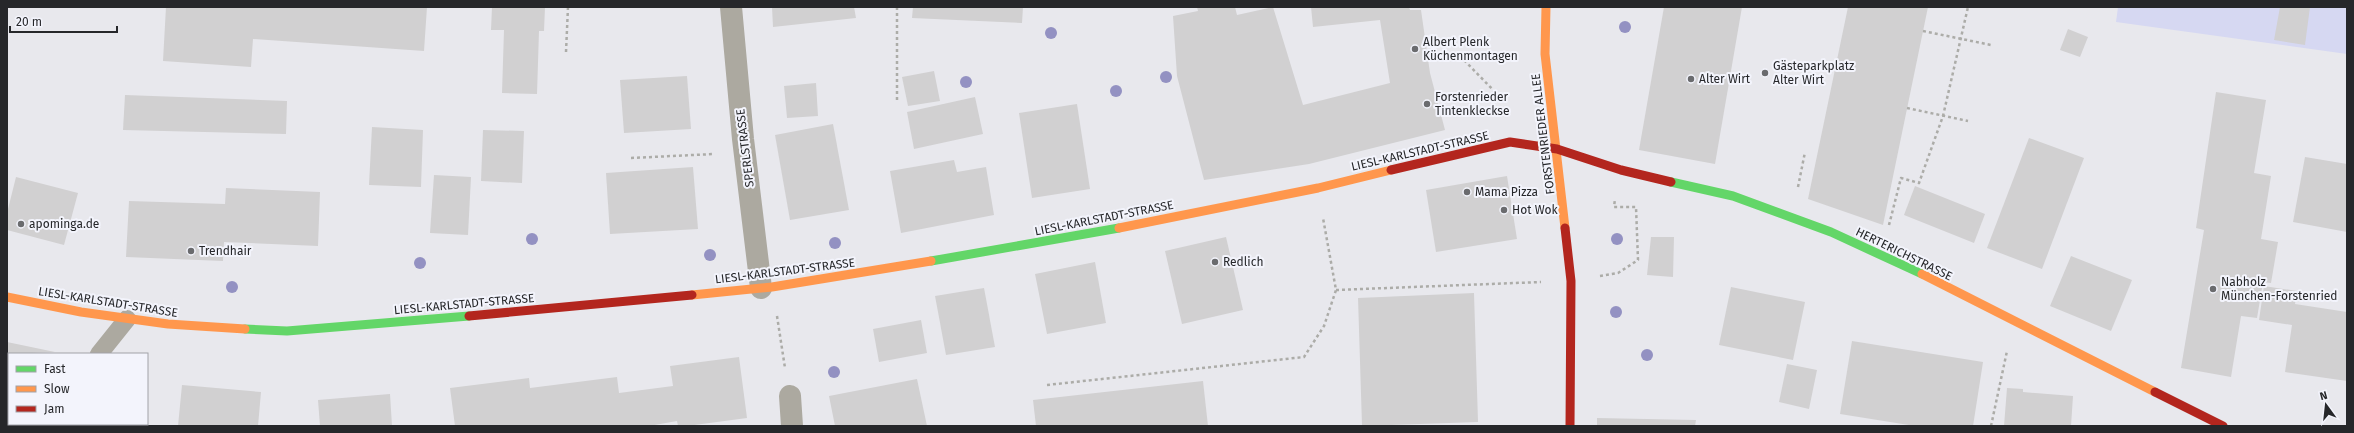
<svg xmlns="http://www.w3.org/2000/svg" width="2354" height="433" font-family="'Fira Sans',sans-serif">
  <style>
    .green { fill: #d6d8f2 }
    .building { fill: #d1d0d1 }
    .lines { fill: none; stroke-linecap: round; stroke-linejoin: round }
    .path { stroke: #acaca8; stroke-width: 2.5; stroke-dasharray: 3 3; stroke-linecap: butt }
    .lane { stroke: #aca9a0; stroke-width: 18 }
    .street { stroke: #aca9a0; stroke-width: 22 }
    .fast { stroke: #63d668; stroke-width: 9 }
    .slow { stroke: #ff974d; stroke-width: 9 }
    .jam { stroke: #b3261e; stroke-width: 9 }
    .tree { fill: #9391c2 }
    .poi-dot { fill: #6a6b6e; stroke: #f3f4fc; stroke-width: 1.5 }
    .labels { text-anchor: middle; stroke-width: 4; stroke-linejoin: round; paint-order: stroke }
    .poi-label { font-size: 12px; fill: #26272a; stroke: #f3f4fc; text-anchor: start }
    .street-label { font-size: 12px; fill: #26272a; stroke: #f3f4fc }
  </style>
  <rect width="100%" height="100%" fill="#e8e8ed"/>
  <polygon class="green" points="2118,7 2347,7 2347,54 2116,22"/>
  <g class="building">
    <polygon points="166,7 427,7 424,51 253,39 251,67 163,61"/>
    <polygon points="492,7 545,7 544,31 539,31 537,94 502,93 504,30 491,30"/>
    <polygon points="772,7 854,7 856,18 773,27"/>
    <polygon points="913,7 1023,7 1022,23 912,18"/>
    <polygon points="1197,7 1235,7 1237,15 1273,7 1303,105 1390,83 1380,20 1313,27 1311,7 1409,7 1410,10 1421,10 1430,73 1445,130 1309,164 1204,180 1177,76 1173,16 1198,11"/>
    <polygon points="1664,7 1742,7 1715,164 1639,150"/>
    <polygon points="1848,7 1928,7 1883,225 1808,199"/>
    <polygon points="2280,7 2310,7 2305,45 2274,40"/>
    <polygon points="2068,29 2088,37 2080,57 2060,50"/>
    <polygon points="934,71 940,101 908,106 902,77"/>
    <polygon points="687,76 691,129 624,133 620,80"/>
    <polygon points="816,83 818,116 787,118 784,86"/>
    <polygon points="2216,92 2266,100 2254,173 2271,176 2261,239 2278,242 2271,283 2263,282 2257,318 2241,316 2231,377 2181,368 2204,230 2196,228"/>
    <polygon points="125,95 287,101 286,134 123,130"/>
    <polygon points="975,97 983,134 914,149 907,112"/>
    <polygon points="1077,104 1090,189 1032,198 1019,113"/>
    <polygon points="833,124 849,210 790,220 775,135"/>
    <polygon points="372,127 423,130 421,187 369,185"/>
    <polygon points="483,130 524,131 522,183 481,181"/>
    <polygon points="2029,138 2084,158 2042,269 1987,248"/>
    <polygon points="2305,157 2347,164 2347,232 2293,222"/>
    <polygon points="954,160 957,172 986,167 994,215 901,233 890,171"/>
    <polygon points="693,167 698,229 610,234 606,173"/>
    <polygon points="434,175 471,177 468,235 430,233"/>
    <polygon points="1507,176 1517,239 1436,252 1426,190"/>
    <polygon points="16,177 78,193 64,245 7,230 7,213"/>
    <polygon points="1915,186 1985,214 1974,243 1904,215"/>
    <polygon points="226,188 320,192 318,246 224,242 223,261 126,257 129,201 225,204"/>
    <polygon points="1226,237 1243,310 1182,324 1165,251"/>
    <polygon points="1651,237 1674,237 1673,277 1647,275"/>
    <polygon points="2071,256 2132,280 2111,331 2050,306"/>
    <polygon points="1095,262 1106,323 1047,334 1035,274"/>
    <polygon points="2264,286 2297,291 2295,304 2347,312 2347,381 2285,372 2292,325 2259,320"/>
    <polygon points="1731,287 1805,302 1793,360 1719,345"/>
    <polygon points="984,288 995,347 946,355 935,296"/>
    <polygon points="1474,293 1478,422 1362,426 1358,298"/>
    <polygon points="921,320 927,353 879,362 873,329"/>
    <polygon points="1852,341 1983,362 1973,426 1915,426 1840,414"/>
    <polygon points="7,342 55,352 9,354 9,424 39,424 39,426 7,426"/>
    <polygon points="739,357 747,418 687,426 678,426 677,421 649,426 455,426 450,388 529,378 530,388 617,377 619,393 673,386 670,366"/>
    <polygon points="1787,364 1817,370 1809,409 1779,402"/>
    <polygon points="917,379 927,426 835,426 829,396"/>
    <polygon points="1203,381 1208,426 1036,426 1033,400"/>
    <polygon points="182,385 261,392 258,426 178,426"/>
    <polygon points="2007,388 2023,389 2023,392 2073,396 2071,426 2004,426"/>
    <polygon points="390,394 392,426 320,426 318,400"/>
    <polygon points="1597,418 1696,420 1695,426 1597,426"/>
  </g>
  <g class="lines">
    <g class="path">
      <polyline points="897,7 897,103"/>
      <polyline points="1923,31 1991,45"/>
      <polyline points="566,52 568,7"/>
      <polyline points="1460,56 1500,97"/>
      <polyline points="1907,108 1968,121"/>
      <polyline points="631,158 714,154"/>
      <polyline points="1798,187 1805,152"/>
      <polyline points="1889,225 1901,178 1919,183 1943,116 1968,7"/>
      <polyline points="1600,276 1618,273 1638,260 1636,207 1614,207 1615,199"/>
      <polyline points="1336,290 1541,282"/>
      <polyline points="777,316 785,368"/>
      <polyline points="1047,385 1304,357 1324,326 1336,290 1323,218"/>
      <polyline points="1991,426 2007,351"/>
    </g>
    <polyline class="lane" points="99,354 127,319"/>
    <g class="street">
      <polyline points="731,7 743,139 761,288"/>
      <polyline points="790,396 792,426"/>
    </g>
    <g class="fast">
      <polyline points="1671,182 1733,196 1831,232 1922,274"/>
      <polyline points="931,261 1119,228"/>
      <polyline points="245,329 287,331 469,316"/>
    </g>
    <g class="slow">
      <polyline points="1546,7 1545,54 1565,228"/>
      <polyline points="1119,228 1318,188 1391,170"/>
      <polyline points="1922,274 2155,392"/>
      <polyline points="692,295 772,287 931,261"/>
      <polyline points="7,297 81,312 168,324 245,329"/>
    </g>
    <g class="jam">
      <polyline points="1391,170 1510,142 1557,149 1621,170 1671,182"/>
      <polyline points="1565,228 1571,281 1570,426"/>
      <polyline points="469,316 692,295"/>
      <polyline points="2155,392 2223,426"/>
    </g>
  </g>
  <g class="tree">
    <circle cx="1625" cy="27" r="6"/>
    <circle cx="1051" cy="33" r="6"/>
    <circle cx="1166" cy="77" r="6"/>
    <circle cx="966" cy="82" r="6"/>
    <circle cx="1116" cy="91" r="6"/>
    <circle cx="532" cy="239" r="6"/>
    <circle cx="1617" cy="239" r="6"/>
    <circle cx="835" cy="243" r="6"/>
    <circle cx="710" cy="255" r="6"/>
    <circle cx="420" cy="263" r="6"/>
    <circle cx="232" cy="287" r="6"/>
    <circle cx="1616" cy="312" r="6"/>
    <circle cx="1647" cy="355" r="6"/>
    <circle cx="834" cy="372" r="6"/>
  </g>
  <g class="poi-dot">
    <circle cx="1415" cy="49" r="4"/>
    <circle cx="1765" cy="73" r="4"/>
    <circle cx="1691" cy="79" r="4"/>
    <circle cx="1427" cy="104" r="4"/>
    <circle cx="1467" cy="192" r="4"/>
    <circle cx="1504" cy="210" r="4"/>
    <circle cx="21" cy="224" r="4"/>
    <circle cx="191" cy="251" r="4"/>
    <circle cx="1215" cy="262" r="4"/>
    <circle cx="2213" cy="289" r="4"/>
  </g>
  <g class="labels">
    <g class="poi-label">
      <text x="1423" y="46">Albert Plenk<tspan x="1423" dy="14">Küchenmontagen</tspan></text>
      <text x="1773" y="70">Gästeparkplatz<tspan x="1773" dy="14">Alter Wirt</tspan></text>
      <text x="1699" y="83">Alter Wirt</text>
      <text x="1435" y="101">Forstenrieder<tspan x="1435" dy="14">Tintenkleckse</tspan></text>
      <text x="1475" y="196">Mama Pizza</text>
      <text x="1512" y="214">Hot Wok</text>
      <text x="29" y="228">apominga.de</text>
      <text x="199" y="255">Trendhair</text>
      <text x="1223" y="266">Redlich</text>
      <text x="2221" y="286">Nabholz<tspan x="2221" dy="14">München-Forstenried</tspan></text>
    </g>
    <g class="street-label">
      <text transform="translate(1543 134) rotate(-97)" y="4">FORSTENRIEDER ALLEE</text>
      <text transform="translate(745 148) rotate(-97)" y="4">SPERLSTRASSE</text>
      <text transform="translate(1420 151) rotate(-13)" y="4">LIESL-KARLSTADT-STRASSE</text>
      <text transform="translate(1104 218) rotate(-11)" y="4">LIESL-KARLSTADT-STRASSE</text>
      <text transform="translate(1904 254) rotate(26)" y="4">HERTERICHSTRASSE</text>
      <text transform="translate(785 271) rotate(-7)" y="4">LIESL-KARLSTADT-STRASSE</text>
      <text transform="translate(108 302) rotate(9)" y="4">LIESL-KARLSTADT-STRASSE</text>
      <text transform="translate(464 304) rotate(-5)" y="4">LIESL-KARLSTADT-STRASSE</text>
    </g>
  </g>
  <rect width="2354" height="433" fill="none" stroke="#26272a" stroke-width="16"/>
  <rect x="8" y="353" width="140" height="72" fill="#f3f4fc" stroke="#a1a2a8"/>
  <rect x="16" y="366" width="20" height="6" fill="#63d668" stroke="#a1a2a8"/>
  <text x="44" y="373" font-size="12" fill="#26272a">Fast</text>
  <rect x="16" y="386" width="20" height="6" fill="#ff974d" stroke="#a1a2a8"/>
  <text x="44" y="393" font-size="12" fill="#26272a">Slow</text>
  <rect x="16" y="406" width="20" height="6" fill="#b3261e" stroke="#a1a2a8"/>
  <text x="44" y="413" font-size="12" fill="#26272a">Jam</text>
  <g transform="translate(2326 405) rotate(345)" stroke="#f3f4fc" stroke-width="3" paint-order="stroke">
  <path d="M0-3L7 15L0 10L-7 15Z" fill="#26272a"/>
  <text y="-6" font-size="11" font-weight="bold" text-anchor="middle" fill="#26272a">N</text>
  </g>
  <path d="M10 26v6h107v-6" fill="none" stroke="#26272a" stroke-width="2"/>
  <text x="16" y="26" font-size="12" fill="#26272a" stroke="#f3f4fc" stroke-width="3" paint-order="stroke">20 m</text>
</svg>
